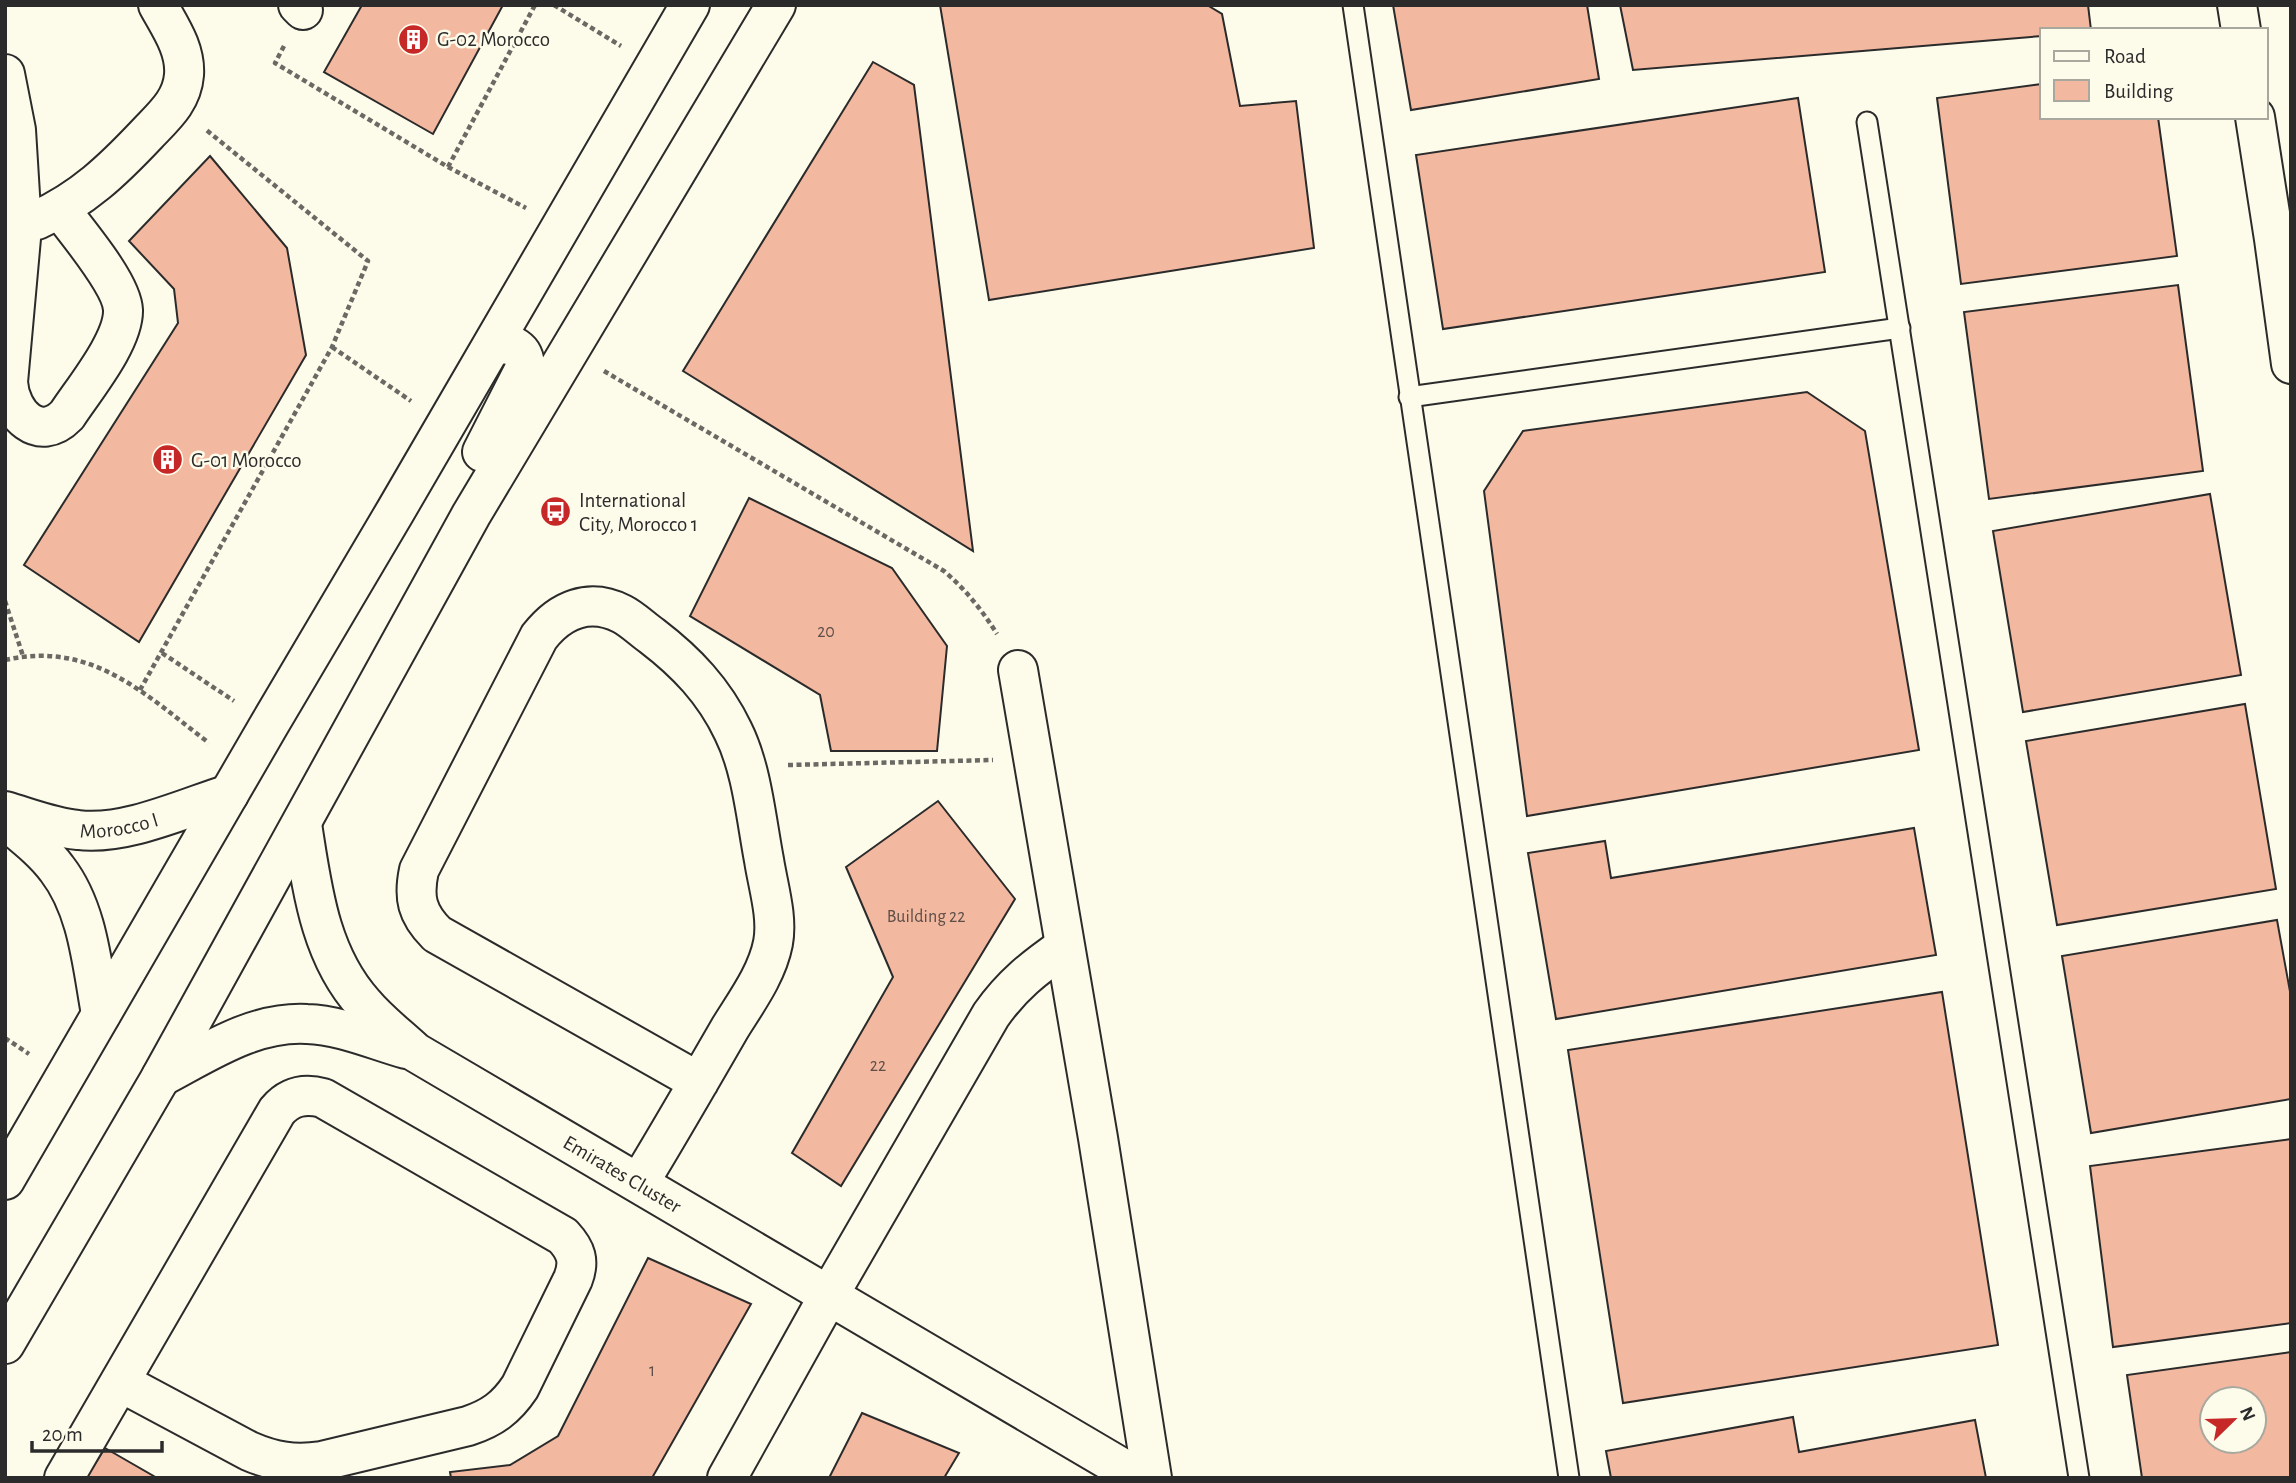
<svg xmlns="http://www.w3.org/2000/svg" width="2296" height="1483" font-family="'Alegreya Sans',sans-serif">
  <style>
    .building { fill: #f2b8a0; stroke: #2b2b2b; stroke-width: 2; fill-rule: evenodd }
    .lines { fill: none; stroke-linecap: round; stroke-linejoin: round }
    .lane-casing { stroke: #2b2b2b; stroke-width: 23 }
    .street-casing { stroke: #2b2b2b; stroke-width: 42 }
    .secondary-casing { stroke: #2b2b2b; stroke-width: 42 }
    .path { stroke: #6a6964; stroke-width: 4.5; stroke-dasharray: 5 3.5; stroke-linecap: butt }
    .lane { stroke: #fdfbea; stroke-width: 19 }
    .street { stroke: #fdfbea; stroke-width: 38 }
    .secondary { stroke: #fdfbea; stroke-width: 38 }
    .labels { text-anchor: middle; stroke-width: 5; stroke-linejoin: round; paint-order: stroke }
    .number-label { font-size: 18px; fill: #5d4e48 }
    .poi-label { font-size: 21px; fill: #2b2b2b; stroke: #fdfbea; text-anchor: start }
    .street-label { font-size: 21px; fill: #2b2b2b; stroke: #fdfbea }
  </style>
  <rect width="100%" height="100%" fill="#fdfbea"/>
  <g class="building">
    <polygon points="362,5 503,5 433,134 324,72"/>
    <polygon points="940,5 1207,5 1222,14 1240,106 1296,101 1314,248 989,300"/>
    <polygon points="1393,5 1587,5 1599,79 1411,110"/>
    <polygon points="1620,5 2088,5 2091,30 2042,30 2042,36 1633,70"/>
    <polygon points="873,62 914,85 973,551 683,371"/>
    <polygon points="2042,84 2042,117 2158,117 2177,256 1961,284 1937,98"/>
    <polygon points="1798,98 1825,272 1443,329 1416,155"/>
    <polygon points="210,156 287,248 306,355 139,642 24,565 178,323 174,289 129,241"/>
    <polygon points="2178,285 2203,471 1989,499 1964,312"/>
    <polygon points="1807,392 1865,431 1919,750 1527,816 1484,491 1523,431"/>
    <polygon points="2210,494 2241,675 2023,712 1993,531"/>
    <polygon points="749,498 892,568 947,646 937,751 831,751 820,695 690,616"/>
    <polygon points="2245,704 2276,889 2057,925 2026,741"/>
    <polygon points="938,801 1015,899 841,1186 792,1153 893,977 846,867"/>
    <polygon points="1914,828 1936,955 1556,1019 1528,853 1605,841 1611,878"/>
    <polygon points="2277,920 2291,997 2291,1099 2091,1133 2062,956"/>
    <polygon points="1942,992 1998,1345 1623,1403 1568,1050"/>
    <polygon points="2291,1139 2291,1323 2113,1347 2090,1166"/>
    <polygon points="648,1258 751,1304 652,1478 451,1478 450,1472 510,1465 558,1436"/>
    <path d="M 2291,1352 L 2291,1478 L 2142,1478 L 2127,1375 ZM 2212,1399 L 2254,1399 L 2254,1441 L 2212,1441 Z"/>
    <polygon points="862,1413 959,1453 944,1478 829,1478"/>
    <polygon points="1793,1417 1799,1452 1975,1420 1986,1478 1611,1478 1606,1451"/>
    <polygon points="105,1448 157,1478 86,1478"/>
  </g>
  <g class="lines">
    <defs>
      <g id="lane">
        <polyline points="1353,5 1569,1478"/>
        <polyline points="1867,122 2079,1478"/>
        <polyline points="1409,397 1900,328"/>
      </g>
      <g id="street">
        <polyline points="298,5 303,10"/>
        <polyline points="2237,5 2241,30"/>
        <path d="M 5,74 L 16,130 L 22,227 L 8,382 C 10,414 39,444 67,415 C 84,389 124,341 123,310 C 122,284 77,232 60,209"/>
        <polyline points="2255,117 2274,239 2291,364"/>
        <path d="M 37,220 C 83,199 113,170 147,134 C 164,116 182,101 184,75 C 186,49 170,27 158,5"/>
        <polyline points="1018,670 1098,1138 1152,1478"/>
        <path id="s1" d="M 5,811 C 29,818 54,828 78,830 C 125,836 185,808 229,794"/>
        <path d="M 5,820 C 23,835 43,850 57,869 C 88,909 92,965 101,1014"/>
        <path id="s2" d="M 302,824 C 312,887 319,954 364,1004 C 379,1022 398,1036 415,1052 L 1139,1478"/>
        <path d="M 161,1077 C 207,1053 253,1021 307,1024 C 341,1025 374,1040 406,1049"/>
        <path d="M 639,1183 C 670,1132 700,1080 730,1028 C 746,1002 767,974 773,943 C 778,917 768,886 764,860 C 756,818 752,769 733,731 C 714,691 686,662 652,636 C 642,629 632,619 622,614 C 589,597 560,610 539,637 L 419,870 C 413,898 417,914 437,934 L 699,1082"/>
        <path d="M 64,1478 L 277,1111 C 289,1097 304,1093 323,1098 L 563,1236 C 576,1250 580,1261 573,1279 L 520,1387 C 506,1408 492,1418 468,1426 L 322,1461 C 295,1465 274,1462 249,1451 L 120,1382"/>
        <path d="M 727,1478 L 829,1295 L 991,1015 C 1012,985 1034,968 1064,947"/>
      </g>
      <g id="secondary">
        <path d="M 482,452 L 525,368 C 525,349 512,341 494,346"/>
        <path d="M 5,1180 C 94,1029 180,876 269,725 C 411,486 551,246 690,5"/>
        <polyline points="5,1344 161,1077 471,515 776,5"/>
      </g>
    </defs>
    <use href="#lane" class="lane-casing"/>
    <use href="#street" class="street-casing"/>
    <use href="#secondary" class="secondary-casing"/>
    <g class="path">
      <polyline points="554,5 621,46"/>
      <polyline points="284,46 275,63 448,167 526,208"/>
      <polyline points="448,167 535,5"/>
      <polyline points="332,347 411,401"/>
      <path d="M 604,371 L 944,571 C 966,590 982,610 997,634"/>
      <polyline points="5,601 23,656"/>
      <polyline points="162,653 234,701"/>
      <path d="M 5,660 C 92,640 146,695 209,743"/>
      <polyline points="140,690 332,347 368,261 205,129"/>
      <polyline points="788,765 993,760"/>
      <polyline points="5,1038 29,1054"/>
    </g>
    <use href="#lane" class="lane"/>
    <use href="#street" class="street"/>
    <use href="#secondary" class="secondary"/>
  </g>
  <defs>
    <symbol id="building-disc" viewBox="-11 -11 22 22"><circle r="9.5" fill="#c62828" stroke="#fdfbea"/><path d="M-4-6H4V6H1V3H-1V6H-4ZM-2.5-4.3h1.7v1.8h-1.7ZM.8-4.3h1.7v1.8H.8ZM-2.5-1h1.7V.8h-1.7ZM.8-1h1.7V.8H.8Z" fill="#fff"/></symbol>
    <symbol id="bus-disc" viewBox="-11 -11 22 22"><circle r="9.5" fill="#c62828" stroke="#fdfbea"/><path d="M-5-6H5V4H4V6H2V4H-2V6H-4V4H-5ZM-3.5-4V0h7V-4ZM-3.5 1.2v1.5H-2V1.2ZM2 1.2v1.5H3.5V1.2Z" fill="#fff"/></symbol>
  </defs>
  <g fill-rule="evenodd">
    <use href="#building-disc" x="396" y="22" width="35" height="35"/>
    <use href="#building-disc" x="150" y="442" width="35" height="35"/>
    <use href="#bus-disc" x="538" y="494" width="35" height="35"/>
  </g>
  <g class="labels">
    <g class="number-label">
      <text x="826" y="637">20</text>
      <text x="926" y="922">Building 22</text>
      <text x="878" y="1071">22</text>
      <text x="652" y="1376">1</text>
    </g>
    <g class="poi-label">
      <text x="437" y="46">G-02 Morocco</text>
      <text x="191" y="467">G-01 Morocco</text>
      <text x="579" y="507">International<tspan x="579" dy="24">City, Morocco 1</tspan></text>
    </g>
    <g class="street-label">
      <text dy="7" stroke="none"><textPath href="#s1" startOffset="117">Morocco I</textPath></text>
      <text dy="7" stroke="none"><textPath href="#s2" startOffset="504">Emirates Cluster</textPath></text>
    </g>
  </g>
  <rect width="2296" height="1483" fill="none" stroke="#2b2b2b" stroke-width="14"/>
  <rect x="2040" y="28" width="228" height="91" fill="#fdfbea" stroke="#a9a89e" stroke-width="2"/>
  <rect x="2054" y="51" width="35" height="10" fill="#fdfbea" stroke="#a9a89e" stroke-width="2"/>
  <text x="2104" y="63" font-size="21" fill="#2b2b2b">Road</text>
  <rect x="2054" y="80" width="35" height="21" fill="#f2b8a0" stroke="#a9a89e" stroke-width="2"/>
  <text x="2104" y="98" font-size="21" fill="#2b2b2b">Building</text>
  <g transform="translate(2233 1420) rotate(67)"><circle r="33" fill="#fdfbea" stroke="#a9a89e" stroke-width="2"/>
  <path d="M0-5L12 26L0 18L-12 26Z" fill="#c62828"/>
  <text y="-10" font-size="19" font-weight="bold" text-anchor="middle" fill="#2b2b2b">N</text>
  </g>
  <path d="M32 1441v10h130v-10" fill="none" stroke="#2b2b2b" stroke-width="3.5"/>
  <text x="42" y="1441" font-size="21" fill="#2b2b2b" stroke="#fdfbea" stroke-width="5" paint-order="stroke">20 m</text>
</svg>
